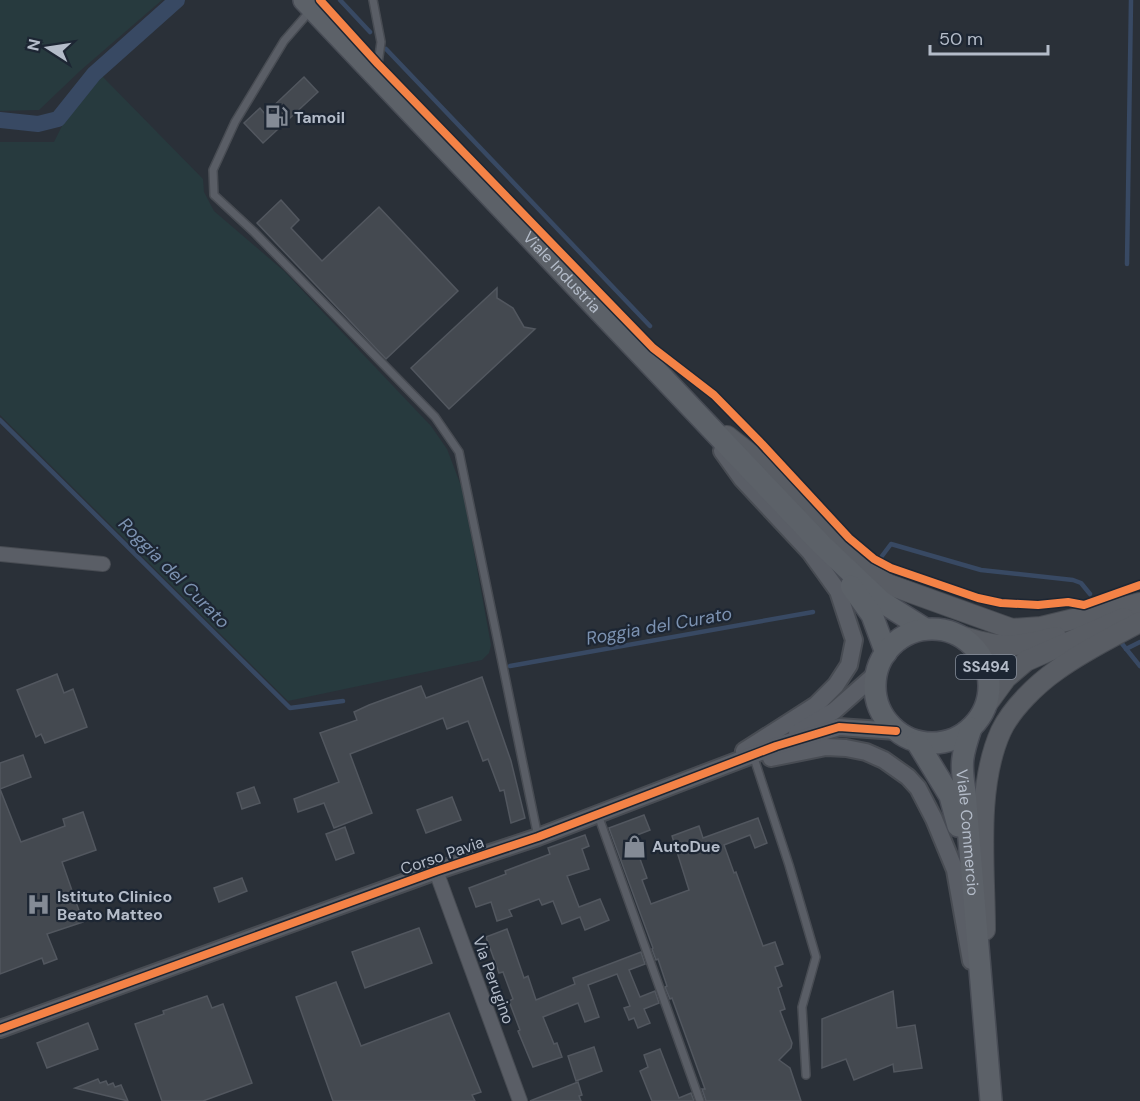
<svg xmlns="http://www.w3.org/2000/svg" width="1140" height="1101" font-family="'DM Sans',sans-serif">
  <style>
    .green { fill: #273a3e }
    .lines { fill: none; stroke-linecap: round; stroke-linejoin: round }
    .stream { stroke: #384963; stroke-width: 4.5 }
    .canal { stroke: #384963; stroke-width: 16 }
    .building { fill: #444950; stroke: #52575f; stroke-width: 1.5 }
    .service-casing { stroke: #484c53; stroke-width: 10 }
    .minor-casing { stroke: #484c53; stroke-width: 16 }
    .tertiary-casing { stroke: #484c53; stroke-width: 20 }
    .secondary-casing { stroke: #484c53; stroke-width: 22 }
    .primary-casing { stroke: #484c55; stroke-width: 24 }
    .service { stroke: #5a5e66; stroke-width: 7 }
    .minor { stroke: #5a5e66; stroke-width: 14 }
    .tertiary { stroke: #5a5e66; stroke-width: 16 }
    .secondary { stroke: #595d64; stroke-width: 20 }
    .primary { stroke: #5c6168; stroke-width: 21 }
    .cycleway-casing { stroke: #1d2633; stroke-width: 11 }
    .cycleway { stroke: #f48246; stroke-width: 8 }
    .labels { text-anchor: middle; stroke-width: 4.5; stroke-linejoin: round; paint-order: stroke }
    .shield { fill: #1d2633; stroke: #878f9c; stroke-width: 1.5 }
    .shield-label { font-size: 15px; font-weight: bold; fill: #b4bcc9 }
    .poi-label { font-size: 16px; font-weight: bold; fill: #b4bcc9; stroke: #1d2633; text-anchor: start }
    .street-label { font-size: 16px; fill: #b4bcc9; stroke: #1d2633 }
    .water-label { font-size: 18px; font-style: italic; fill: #7c92b1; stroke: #1d2633 }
  </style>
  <rect width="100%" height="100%" fill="#2a3038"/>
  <g class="green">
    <polygon points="0,0 162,0 81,70 39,110 0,111"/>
    <polygon points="102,76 203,179 204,192 214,211 284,271 431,426 447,449 463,491 491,645 489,653 482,660 288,701 0,415 0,142 54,142 62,126"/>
  </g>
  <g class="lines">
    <g class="stream">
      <polyline points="340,0 370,32"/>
      <polyline points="386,49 650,326"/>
      <polyline points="1127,264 1131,0"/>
      <polyline points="0,420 290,708 343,701"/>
      <polyline points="882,556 891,544 981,570 1073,580 1081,583 1090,594"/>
      <polyline points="1119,640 1140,666"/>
      <polyline points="1126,649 1140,642"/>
      <polyline points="510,666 813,612"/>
    </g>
    <polyline class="canal" points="0,120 38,124 58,119 94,74 177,0"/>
  </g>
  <g class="building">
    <polygon points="304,77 318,92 263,143 244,123 260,108 265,114"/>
    <polygon points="281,200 299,220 291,228 322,261 379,207 458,291 386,359 257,223"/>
    <polygon points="497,288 497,298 513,308 524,327 535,329 449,409 411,368"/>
    <polygon points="57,674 64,693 73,689 87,727 45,743 41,734 36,737 17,690"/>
    <polygon points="482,677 511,761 525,818 511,823 504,790 500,791 488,759 483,761 468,721 447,729 443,718 350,754 372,813 334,828 324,803 298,812 294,799 339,782 320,733 357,720 354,712 369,705 421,686 426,698"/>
    <polygon points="23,755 31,777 0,789 0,763"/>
    <polygon points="254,787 260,803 242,809 237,793"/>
    <polygon points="0,789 21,842 65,826 63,819 83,812 96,850 62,862 83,922 47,934 57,959 44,964 42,958 0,974"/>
    <polygon points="452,797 461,820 426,833 417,810"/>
    <polygon points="644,815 650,830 632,837 647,878 642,880 651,904 689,890 672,836 699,826 703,838 758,818 767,843 755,848 750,835 724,845 734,873 736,872 763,946 775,942 783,964 775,967 782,986 778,988 785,1009 780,1011 792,1043 791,1048 779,1060 790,1068 801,1101 706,1101 702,1089 705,1089 672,998 670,999 665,987 667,986 658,959 656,960 652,949 653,948 609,828"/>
    <polygon points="345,827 354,853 336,860 326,834"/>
    <polygon points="585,835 589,846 582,849 589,869 567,876 579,907 600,899 609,920 585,930 580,917 562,924 553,901 542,905 539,899 509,910 512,916 497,921 491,902 476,907 469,888 506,874 505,871 550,854 548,848"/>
    <polygon points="242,878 247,891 219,902 214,888"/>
    <polygon points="419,928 432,963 365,988 352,952"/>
    <polygon points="507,929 524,978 528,976 536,1000 575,984 573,978 641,952 645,964 629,970 640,997 655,991 659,1003 644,1009 650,1023 638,1028 634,1018 629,1020 624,1008 630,1006 617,974 588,985 599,1017 585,1022 578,1003 543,1017 554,1044 557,1043 562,1057 533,1067 518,1031 520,1030 509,1001 513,999 503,972 499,973 486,937"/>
    <polygon points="336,982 361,1046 449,1013 481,1092 472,1095 475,1101 333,1101 296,997"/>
    <polygon points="893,991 897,1028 915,1025 922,1068 894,1072 893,1064 854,1080 846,1059 822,1068 822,1019"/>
    <polygon points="207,996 212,1008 223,1004 252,1083 203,1101 162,1101 135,1024 164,1014 163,1011"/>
    <polygon points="88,1023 98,1049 47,1068 37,1043"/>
    <polygon points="594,1047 602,1071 576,1081 568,1056"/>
    <polygon points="660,1049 679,1098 691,1093 694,1101 652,1101 640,1071 648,1067 644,1055"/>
    <polygon points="98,1079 100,1083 106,1081 108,1085 113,1083 115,1087 121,1085 128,1101 75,1088"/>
    <polygon points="578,1082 582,1095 579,1096 581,1101 530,1101"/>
  </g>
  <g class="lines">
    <defs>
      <g id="service">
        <polyline points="373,0 381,42 377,71"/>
        <polyline points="310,11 284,41 235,122 213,170 214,195 254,232 435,417 459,452 538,837"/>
        <polyline points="753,755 789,865 816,957 802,1007 806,1075"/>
        <polyline points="598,815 700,1101"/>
      </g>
      <g id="minor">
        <polyline points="0,554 103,564"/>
        <polyline points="436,871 520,1101"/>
      </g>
      <g id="tertiary">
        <polyline points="722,451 742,479 810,552 838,591 854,640 849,665 836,685 816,705 744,751"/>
        <polyline points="797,733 834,711 876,674"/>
        <polyline points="771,758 826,747 846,748 866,752 884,760 908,777 918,788 934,819 955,870 971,961"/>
        <polyline points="0,1029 436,871 538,837 776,746 839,727 896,731"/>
      </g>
      <g id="secondary">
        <polyline points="727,436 750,454 846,555 868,573 890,585 1012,629 1041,627 1140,603"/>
        <path d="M 958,635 C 1000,649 1014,648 1056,637"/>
        <polyline points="987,704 1006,678 1026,661 1124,618"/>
        <path d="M 985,930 C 985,868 975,788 1001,731 C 1012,708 1037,684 1057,670 C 1083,651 1112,637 1140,622"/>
      </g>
      <g id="primary">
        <path id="s1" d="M 304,0 L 821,544 L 882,602 L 925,629"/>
        <polyline points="851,586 872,615 886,653"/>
        <circle cx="932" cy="686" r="57"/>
        <path id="s2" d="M 971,728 C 962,755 960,763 965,791 L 991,1101"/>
        <polyline points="917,742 950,796 958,826"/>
      </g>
    </defs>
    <use href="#service" class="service-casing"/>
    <use href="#minor" class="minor-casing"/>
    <use href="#tertiary" class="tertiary-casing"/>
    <use href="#secondary" class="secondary-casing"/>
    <use href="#primary" class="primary-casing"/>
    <use href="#service" class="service"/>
    <use href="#minor" class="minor"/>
    <use href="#tertiary" class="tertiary"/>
    <use href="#secondary" class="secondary"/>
    <use href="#primary" class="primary"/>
    <defs>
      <g id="cycleway">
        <polyline points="320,0 378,64 653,348 714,395 762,444 849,538 874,559 891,568 978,598 1001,603 1038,605 1068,602 1084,605 1140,585"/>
        <polyline points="0,1029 436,871 538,837 776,746 839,727 896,731"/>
      </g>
    </defs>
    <use href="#cycleway" class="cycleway-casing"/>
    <use href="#cycleway" class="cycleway"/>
  </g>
  <defs>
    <symbol id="fuel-bare" viewBox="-9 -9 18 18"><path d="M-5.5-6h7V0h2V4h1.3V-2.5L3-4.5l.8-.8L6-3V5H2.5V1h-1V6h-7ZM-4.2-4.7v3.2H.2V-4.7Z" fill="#848b96" stroke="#1d2633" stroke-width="2.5" paint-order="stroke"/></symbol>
    <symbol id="shop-bare" viewBox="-9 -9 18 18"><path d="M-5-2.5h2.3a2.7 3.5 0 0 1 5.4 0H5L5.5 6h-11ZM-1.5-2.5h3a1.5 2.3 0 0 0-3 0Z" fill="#848b96" stroke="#1d2633" stroke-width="2.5" paint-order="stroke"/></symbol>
    <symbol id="hospital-bare" viewBox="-9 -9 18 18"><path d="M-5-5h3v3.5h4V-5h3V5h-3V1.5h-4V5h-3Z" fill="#848b96" stroke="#1d2633" stroke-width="2.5" paint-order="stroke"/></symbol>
  </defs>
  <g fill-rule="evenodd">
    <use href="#fuel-bare" x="260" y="100" width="33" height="33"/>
    <use href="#shop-bare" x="618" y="830" width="33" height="33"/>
    <use href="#hospital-bare" x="22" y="888" width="33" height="33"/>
  </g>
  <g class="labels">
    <rect class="shield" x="956" y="655" width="60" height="24" rx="4.5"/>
    <g class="shield-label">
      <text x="986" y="672">SS494</text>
    </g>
    <g class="poi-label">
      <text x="294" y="123">Tamoil</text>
      <text x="652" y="852">AutoDue</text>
      <text x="57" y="902">Istituto Clinico<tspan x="57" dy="18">Beato Matteo</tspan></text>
    </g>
    <g class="street-label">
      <text dy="6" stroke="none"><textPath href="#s1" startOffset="375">Viale Industria</textPath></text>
      <text dy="6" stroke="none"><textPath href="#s2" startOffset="106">Viale Commercio</textPath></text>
      <text transform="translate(442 855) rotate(-19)" y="6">Corso Pavia</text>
      <text transform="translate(494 980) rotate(70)" y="6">Via Perugino</text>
    </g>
    <g class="water-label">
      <text transform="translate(174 573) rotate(45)" y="6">Roggia del Curato</text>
      <text transform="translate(659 626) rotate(-10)" y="6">Roggia del Curato</text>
    </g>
  </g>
  <g transform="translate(48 48) rotate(282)" stroke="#1d2633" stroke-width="4.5" paint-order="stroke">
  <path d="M0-4.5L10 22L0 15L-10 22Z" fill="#b4bcc9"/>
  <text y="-9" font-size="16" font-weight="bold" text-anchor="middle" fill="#b4bcc9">N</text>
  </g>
  <path d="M930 45v9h118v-9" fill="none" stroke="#b4bcc9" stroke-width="3"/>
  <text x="939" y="45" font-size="18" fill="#b4bcc9" stroke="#1d2633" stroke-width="4.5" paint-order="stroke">50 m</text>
</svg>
